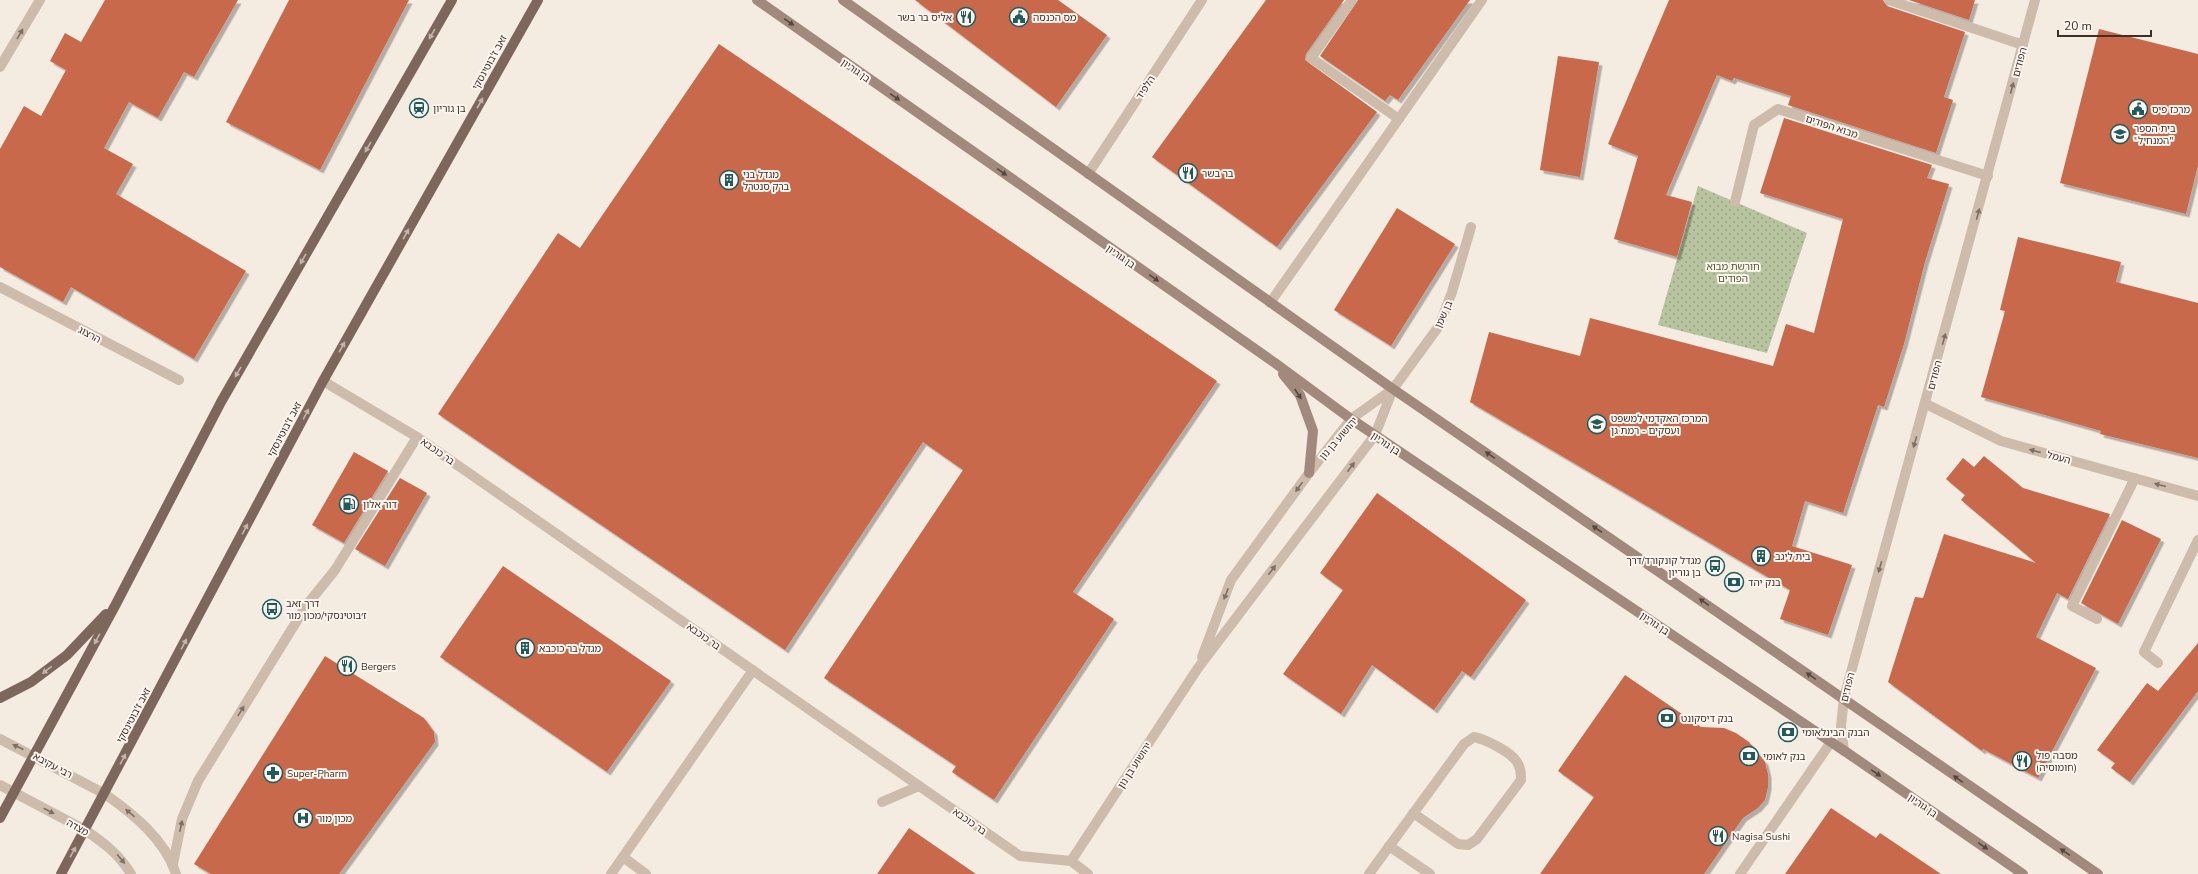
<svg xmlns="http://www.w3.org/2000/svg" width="2198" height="874" font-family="'Nunito Sans','Noto Sans Hebrew',sans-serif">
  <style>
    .grass { fill: url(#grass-dots) }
    .building { fill: #c8694b; filter: url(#shadow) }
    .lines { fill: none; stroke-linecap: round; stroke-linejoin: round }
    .service { stroke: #cdbbac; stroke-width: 10 }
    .pedestrian { stroke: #cdbbac; stroke-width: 10 }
    .minor { stroke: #cdbbac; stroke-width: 10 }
    .tertiary { stroke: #cdbbac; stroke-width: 10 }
    .secondary { stroke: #a18a7d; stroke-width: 10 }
    .primary { stroke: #7d675c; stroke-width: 10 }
    .oneway { fill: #544640 }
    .oneway2 { fill: #7d6f65 }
    .oneway3 { fill: #c2b5ac }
    .labels { text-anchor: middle; stroke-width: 4; stroke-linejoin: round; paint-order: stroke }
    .poi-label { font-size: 10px; fill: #3b302b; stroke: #fbf5ee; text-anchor: start }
    .street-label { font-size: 10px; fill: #3b302b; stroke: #fbf5ee }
    .park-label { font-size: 10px; fill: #4a5a2e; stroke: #fbf5ee }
  </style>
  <defs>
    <pattern id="grass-dots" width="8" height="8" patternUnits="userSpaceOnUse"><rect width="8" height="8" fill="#b8c4a0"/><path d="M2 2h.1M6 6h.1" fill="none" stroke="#97a083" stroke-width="1.8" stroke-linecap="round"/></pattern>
    <filter id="shadow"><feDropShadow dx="3.5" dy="3.5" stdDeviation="0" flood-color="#0004"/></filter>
  </defs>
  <rect width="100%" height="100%" fill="#f4ebe1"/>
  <polygon class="grass" points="1698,186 1807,233 1767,353 1658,325"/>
  <g class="building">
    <polygon points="105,0 238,0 194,77 184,72 158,118 129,102 104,148 133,164 116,194 246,271 194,359 71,287 63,302 0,267 0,149 24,106 41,116 66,70 50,61 65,33 81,42"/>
    <polygon points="289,0 409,0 320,170 226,122"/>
    <polygon points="915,0 1058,0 1107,35 1056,107"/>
    <polygon points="1266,0 1344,0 1306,54 1305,60 1377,112 1277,247 1152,157"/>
    <polygon points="1358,0 1470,0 1398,100 1390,95 1385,101 1320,56"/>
    <polygon points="1669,0 1883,0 1887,6 1965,32 1944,97 1953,100 1936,153 1788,105 1791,96 1734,78 1732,81 1717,75 1666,195 1692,202 1677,257 1614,239 1638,156 1608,144"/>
    <polygon points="1909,0 1975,0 1969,20"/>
    <polygon points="2099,29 2198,54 2198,165 2186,214 2060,183"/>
    <polygon points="719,44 1217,381 1073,592 1114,619 994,800 952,772 956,766 824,678 963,470 923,442 785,650 438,414 558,233 580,248"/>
    <polygon points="1558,56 1599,62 1580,177 1540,170"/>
    <polygon points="1784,118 1932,165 1927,178 1949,184 1925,262 1904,344 1884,407 1878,405 1843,513 1805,501 1792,546 1852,565 1828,635 1780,619 1790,590 1470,402 1489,332 1580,356 1590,318 1773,366 1786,324 1814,333 1843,219 1760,193"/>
    <polygon points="1397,208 1455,244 1391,346 1334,310"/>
    <polygon points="2018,237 2121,262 2116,282 2198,303 2198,458 2100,434 2101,431 1981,397 2005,311 2000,310"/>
    <polygon points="354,452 388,471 344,543 312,525"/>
    <polygon points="1984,456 2023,488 2110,514 2068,599 2057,593 2036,637 2096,668 2038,778 1983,749 1982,751 1888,682 1915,597 1923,598 1944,534 2036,563 1961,500 1965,495 1946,479 1963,458 1974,467"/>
    <polygon points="400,478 427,493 385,566 355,549"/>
    <polygon points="1377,493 1526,600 1471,677 1462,671 1434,710 1372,665 1341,714 1283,674 1343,590 1320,573"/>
    <polygon points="2122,520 2161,539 2118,624 2081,603"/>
    <polygon points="503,566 671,681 607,772 440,657"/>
    <polygon points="2198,643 2198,691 2130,782 2111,768 2115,763 2097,750 2147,683 2158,691"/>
    <polygon points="325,656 424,718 434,732 435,742 339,874 211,874 194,864"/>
    <polygon points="1625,675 1701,727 1724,728 1736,733 1749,742 1765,762 1768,774 1768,787 1765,800 1758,808 1743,818 1704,874 1540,874 1594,797 1558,771"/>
    <polygon points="1831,808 1876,838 1880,833 1941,874 1785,874"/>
    <polygon points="909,828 976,874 877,874"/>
  </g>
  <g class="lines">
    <g class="service">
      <polyline points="1352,0 1311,58 1399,119"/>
      <polyline points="1889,0 2023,45"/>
      <polyline points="1270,303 1482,0"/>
      <polyline points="2097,619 2072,606 2135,478"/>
      <polyline points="2158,663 2144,652 2198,540"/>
      <polyline points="882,802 919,786"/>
      <polyline points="1389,846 1430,874"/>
      <polyline points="623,857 646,874"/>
      <polyline points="173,864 182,819 198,781 306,606 335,570 417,437"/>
      <path d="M 1369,874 L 1464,744 L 1474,737 C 1485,739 1511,752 1517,762 C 1521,768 1521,774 1521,780 L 1477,839 L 1468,845 L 1458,844 L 1413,813"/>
    </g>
    <polyline class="pedestrian" points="1740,874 1831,742"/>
    <g class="minor">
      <polyline points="0,67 40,0"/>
      <polyline points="1088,174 1202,0"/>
      <polyline points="1735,202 1754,125 1778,109 1988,176"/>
      <polyline points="0,287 179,380"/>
      <polyline points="323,381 417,437 1020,856 1071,861 1088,874"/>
      <polyline points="1926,404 2001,441 2198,496"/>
      <polyline points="1202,657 1231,580 1309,473 1351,419 1393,389"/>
      <polyline points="1844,751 1841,726 1844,698 2035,0"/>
      <path d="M 105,794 C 133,814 165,839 176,874"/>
      <path d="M 85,830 C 104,843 119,854 131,874"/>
      <polyline points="1071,861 1198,668 1375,435 1393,389 1439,326 1452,292 1471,227"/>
      <polyline points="611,874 753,670"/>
    </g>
    <g class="tertiary">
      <polyline points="0,739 105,794"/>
      <polyline points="0,785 85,830"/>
    </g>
    <g class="secondary">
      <polyline points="757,0 1275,363 1351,419 1849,754 2023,874"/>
      <polyline points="843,0 1393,389 2098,874"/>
      <polyline points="1283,374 1300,395 1313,431 1309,473"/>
    </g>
    <g class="primary">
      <polyline points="0,698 31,682 67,655 106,614"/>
      <polyline points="0,818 116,604 221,402 452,0"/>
      <polyline points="61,874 323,381 538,0"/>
    </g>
  </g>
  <defs><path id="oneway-solid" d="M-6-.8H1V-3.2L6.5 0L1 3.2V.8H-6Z"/></defs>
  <g class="oneway">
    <use href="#oneway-solid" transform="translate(789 22) rotate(35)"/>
    <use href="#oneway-solid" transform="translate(895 97) rotate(35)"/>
    <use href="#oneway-solid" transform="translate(1002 172) rotate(35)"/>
    <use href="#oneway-solid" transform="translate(1154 278) rotate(35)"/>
    <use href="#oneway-solid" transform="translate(1298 394) rotate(57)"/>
    <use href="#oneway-solid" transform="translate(1490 455) rotate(-146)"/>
    <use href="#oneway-solid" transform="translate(1597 529) rotate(-146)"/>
    <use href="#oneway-solid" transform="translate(1704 602) rotate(-146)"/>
    <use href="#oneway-solid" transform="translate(1811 676) rotate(-146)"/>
    <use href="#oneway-solid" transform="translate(1876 773) rotate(35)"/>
    <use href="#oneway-solid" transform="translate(1958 779) rotate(-145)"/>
    <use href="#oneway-solid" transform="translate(1983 846) rotate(35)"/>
    <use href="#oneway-solid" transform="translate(2065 852) rotate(-146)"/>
  </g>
  <g class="oneway2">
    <use href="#oneway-solid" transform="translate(20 34) rotate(-60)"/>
    <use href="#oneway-solid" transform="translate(2012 88) rotate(-75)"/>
    <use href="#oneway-solid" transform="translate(1978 214) rotate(-75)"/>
    <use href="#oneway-solid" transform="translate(1944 339) rotate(-75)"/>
    <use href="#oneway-solid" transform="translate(1915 442) rotate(106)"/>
    <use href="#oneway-solid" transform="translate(2035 451) rotate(-165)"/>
    <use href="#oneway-solid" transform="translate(1351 467) rotate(-53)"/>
    <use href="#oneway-solid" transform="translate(2160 485) rotate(-165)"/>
    <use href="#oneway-solid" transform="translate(1299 487) rotate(126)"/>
    <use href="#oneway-solid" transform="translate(1880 567) rotate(106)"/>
    <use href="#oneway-solid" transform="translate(1272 570) rotate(-53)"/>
    <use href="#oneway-solid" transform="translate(1226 594) rotate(111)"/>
    <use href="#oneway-solid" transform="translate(241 711) rotate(-58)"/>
    <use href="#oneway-solid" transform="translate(18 747) rotate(-155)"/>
    <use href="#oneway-solid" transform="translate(49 811) rotate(28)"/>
    <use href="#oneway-solid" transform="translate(130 813) rotate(-139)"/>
    <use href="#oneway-solid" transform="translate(181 826) rotate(-78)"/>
    <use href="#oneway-solid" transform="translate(121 859) rotate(50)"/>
  </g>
  <g class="oneway3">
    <use href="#oneway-solid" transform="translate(432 34) rotate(120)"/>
    <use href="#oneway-solid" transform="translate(480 103) rotate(-61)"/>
    <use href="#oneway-solid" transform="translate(368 147) rotate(120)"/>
    <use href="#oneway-solid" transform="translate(406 234) rotate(-61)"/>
    <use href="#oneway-solid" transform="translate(303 259) rotate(120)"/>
    <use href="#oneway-solid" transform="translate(342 347) rotate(-61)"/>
    <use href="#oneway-solid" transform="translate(238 372) rotate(120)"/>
    <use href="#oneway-solid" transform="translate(306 414) rotate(-62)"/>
    <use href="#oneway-solid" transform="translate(245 529) rotate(-62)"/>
    <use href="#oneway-solid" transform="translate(97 639) rotate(118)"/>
    <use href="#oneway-solid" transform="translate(184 644) rotate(-62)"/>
    <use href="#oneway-solid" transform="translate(47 670) rotate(143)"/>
    <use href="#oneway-solid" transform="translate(123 759) rotate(-62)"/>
    <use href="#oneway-solid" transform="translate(73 852) rotate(-61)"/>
  </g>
  <defs>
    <symbol id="restaurant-ring" viewBox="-11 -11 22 22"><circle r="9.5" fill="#fbf5ee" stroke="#1f5a5e" stroke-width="1.5"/><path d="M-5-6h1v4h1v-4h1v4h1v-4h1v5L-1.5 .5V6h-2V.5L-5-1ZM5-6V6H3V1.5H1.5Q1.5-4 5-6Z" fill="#1f5a5e"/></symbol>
    <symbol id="civic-ring" viewBox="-11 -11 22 22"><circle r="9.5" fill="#fbf5ee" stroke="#1f5a5e" stroke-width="1.5"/><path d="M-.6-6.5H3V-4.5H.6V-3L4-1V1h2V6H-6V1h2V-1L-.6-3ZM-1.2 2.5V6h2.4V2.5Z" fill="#1f5a5e"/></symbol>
    <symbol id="station-ring" viewBox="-11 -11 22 22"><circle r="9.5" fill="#fbf5ee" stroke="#1f5a5e" stroke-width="1.5"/><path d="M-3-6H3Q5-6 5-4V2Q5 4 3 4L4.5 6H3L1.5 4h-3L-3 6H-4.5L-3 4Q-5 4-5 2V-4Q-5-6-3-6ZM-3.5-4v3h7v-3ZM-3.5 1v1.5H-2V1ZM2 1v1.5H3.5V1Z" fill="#1f5a5e"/></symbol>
    <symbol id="school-ring" viewBox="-11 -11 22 22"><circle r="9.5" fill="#fbf5ee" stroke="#1f5a5e" stroke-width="1.5"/><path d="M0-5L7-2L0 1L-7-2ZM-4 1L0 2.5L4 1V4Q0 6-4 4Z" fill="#1f5a5e"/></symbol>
    <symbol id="building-ring" viewBox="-11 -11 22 22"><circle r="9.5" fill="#fbf5ee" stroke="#1f5a5e" stroke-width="1.5"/><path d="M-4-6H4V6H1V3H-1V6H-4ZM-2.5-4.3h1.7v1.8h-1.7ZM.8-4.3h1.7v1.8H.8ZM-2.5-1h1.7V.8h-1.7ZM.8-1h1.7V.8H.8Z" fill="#1f5a5e"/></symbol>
    <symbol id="university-ring" viewBox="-11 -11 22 22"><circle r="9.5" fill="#fbf5ee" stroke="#1f5a5e" stroke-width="1.5"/><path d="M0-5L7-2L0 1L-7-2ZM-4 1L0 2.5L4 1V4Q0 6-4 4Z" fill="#1f5a5e"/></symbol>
    <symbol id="fuel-ring" viewBox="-11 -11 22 22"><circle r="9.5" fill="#fbf5ee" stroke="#1f5a5e" stroke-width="1.5"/><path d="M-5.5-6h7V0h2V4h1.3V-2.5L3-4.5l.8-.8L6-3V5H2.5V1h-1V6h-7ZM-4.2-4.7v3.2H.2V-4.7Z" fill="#1f5a5e"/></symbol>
    <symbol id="bus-ring" viewBox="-11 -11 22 22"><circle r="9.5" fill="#fbf5ee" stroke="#1f5a5e" stroke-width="1.5"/><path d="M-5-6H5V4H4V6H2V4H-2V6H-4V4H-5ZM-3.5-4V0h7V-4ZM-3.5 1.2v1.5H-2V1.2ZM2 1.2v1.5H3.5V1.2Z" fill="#1f5a5e"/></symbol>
    <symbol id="bank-ring" viewBox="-11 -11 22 22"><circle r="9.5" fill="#fbf5ee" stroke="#1f5a5e" stroke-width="1.5"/><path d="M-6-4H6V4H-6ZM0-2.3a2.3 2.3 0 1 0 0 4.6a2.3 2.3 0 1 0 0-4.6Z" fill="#1f5a5e"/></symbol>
    <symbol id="pharmacy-ring" viewBox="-11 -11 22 22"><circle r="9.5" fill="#fbf5ee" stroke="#1f5a5e" stroke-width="1.5"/><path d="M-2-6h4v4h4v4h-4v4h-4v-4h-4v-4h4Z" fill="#1f5a5e"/></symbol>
    <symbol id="hospital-ring" viewBox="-11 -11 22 22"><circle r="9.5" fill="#fbf5ee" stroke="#1f5a5e" stroke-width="1.5"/><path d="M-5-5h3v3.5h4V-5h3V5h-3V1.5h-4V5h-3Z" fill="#1f5a5e"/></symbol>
  </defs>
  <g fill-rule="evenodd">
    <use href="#restaurant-ring" x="955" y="6" width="22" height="22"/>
    <use href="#civic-ring" x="1008" y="6" width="22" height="22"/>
    <use href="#station-ring" x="408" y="97" width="22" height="22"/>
    <use href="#civic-ring" x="2127" y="98" width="22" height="22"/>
    <use href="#school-ring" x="2109" y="123" width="22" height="22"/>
    <use href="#restaurant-ring" x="1177" y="162" width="22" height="22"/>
    <use href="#building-ring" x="718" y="169" width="22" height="22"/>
    <use href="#university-ring" x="1586" y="413" width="22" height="22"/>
    <use href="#fuel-ring" x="338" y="493" width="22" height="22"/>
    <use href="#building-ring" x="1750" y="545" width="22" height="22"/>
    <use href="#bus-ring" x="1704" y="555" width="22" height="22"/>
    <use href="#bank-ring" x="1723" y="571" width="22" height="22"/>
    <use href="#bus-ring" x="261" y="598" width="22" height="22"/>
    <use href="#building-ring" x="514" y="637" width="22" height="22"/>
    <use href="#restaurant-ring" x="336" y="655" width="22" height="22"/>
    <use href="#bank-ring" x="1656" y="707" width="22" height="22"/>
    <use href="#bank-ring" x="1777" y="721" width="22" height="22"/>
    <use href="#bank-ring" x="1738" y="745" width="22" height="22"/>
    <use href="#restaurant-ring" x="2011" y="750" width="22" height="22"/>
    <use href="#pharmacy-ring" x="262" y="762" width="22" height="22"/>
    <use href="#hospital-ring" x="292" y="807" width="22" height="22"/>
    <use href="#restaurant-ring" x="1707" y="825" width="22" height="22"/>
  </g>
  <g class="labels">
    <g class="poi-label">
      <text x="952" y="21" text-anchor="end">אליס בר בשר</text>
      <text x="1033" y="21">מס הכנסה</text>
      <text x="433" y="112">בן גוריון</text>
      <text x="2152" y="113">מרכז פיס</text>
      <text x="2134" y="132">בית הספר<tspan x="2134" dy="12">"המנחיל"</tspan></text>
      <text x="1202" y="177">בר בשר</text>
      <text x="743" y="178">מגדל בני<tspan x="743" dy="12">ברק סנטרל</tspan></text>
      <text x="1611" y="422">המרכז האקדמי למשפט<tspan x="1611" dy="12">ועסקים - רמת גן</tspan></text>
      <text x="363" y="508">דור אלון</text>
      <text x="1775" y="560">בית ליגב</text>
      <text x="1701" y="564" text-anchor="end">מגדל קונקורד/דרך<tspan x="1701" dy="12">בן גוריון</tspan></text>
      <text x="1748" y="586">בנק יהד</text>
      <text x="286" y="607">דרך זאב<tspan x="286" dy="12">ז׳בוטינסקי/מכון מור</tspan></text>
      <text x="539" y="652">מגדל בר כוכבא</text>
      <text x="361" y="670">Bergers</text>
      <text x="1681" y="722">בנק דיסקונט</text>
      <text x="1802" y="736">הבנק הבינלאומי</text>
      <text x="2036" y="759">מסבה פול<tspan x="2036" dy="12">(חומוסיה)</tspan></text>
      <text x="1763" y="760">בנק לאומי</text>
      <text x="287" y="777">Super-Pharm</text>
      <text x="317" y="822">מכון מור</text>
      <text x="1732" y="840">Nagisa Sushi</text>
    </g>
    <g class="street-label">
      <text transform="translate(489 62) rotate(-61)" y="4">זאב ז'בוטינסקי</text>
      <text transform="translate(2019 62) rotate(-75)" y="4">הפודים</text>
      <text transform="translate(856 70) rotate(35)" y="4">בן גוריון</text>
      <text transform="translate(1145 87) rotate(-57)" y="4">הלפיד</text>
      <text transform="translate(1832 126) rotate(18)" y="4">מבוא הפודים</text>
      <text transform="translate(1121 256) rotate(35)" y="4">בן גוריון</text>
      <text transform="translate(1443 314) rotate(-66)" y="4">בן שמן</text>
      <text transform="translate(90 334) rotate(28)" y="4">הרצוג</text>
      <text transform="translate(1934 375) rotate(-75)" y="4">הפודים</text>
      <text transform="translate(284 429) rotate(-62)" y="4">זאב ז'בוטינסקי</text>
      <text transform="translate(1338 438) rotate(-49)" y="4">יהושוע בן נון</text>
      <text transform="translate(1386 443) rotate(34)" y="4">בן גוריון</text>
      <text transform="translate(438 451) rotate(35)" y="4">בר כוכבא</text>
      <text transform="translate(2059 457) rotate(15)" y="4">העמל</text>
      <text transform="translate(1655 623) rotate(34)" y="4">בן גוריון</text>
      <text transform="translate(704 636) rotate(35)" y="4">בר כוכבא</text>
      <text transform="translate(1847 687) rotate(-76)" y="4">הפודים</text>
      <text transform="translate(133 715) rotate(-62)" y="4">זאב ז'בוטינסקי</text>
      <text transform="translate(53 765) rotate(28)" y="4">רבי עקיבא</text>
      <text transform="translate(1134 765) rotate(-57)" y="4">יהושוע בן נון</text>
      <text transform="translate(1923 805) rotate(35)" y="4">בן גוריון</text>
      <text transform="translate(970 821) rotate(35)" y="4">בר כוכבא</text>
      <text transform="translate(78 827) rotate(29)" y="4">מצדה</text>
    </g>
    <g class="park-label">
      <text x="1733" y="270">חורשת מבוא<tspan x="1733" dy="12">הפודים</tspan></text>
    </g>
  </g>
  <path d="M2058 30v6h93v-6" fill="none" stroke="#3b302b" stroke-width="2"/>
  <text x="2064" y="30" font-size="12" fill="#3b302b" stroke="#fbf5ee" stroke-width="3" paint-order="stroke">20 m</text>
</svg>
